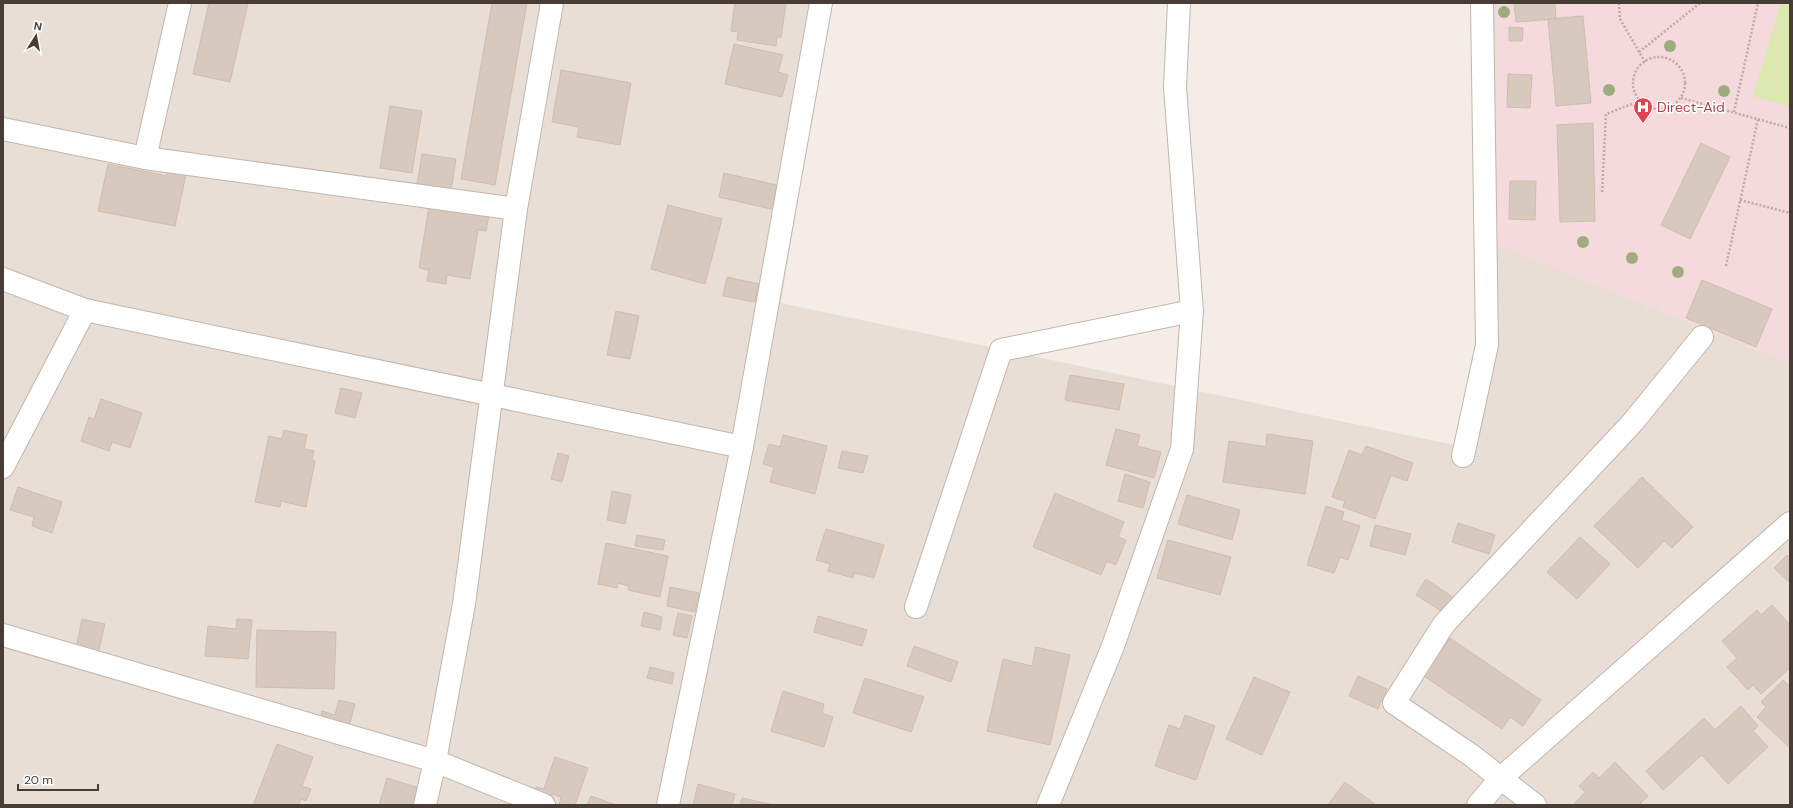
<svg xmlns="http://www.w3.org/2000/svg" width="1793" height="808" font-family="'DM Sans',sans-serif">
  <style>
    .residential { fill: #e8ded5 }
    .medical { fill: #f4dadc }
    .green { fill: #dbe8af }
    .building { fill: #d8c9bf; stroke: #d0bcaf }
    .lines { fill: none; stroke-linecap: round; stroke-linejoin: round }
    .minor-casing { stroke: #c2b5ac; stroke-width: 24 }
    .path { stroke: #c1ab9a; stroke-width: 2.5; stroke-dasharray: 2 2; stroke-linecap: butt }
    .minor { stroke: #fff; stroke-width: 22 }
    .tree { fill: #9fad7e }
    .labels { text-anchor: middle; stroke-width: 3; stroke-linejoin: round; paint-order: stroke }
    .health-label { font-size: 14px; fill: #be3a42; stroke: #fff; text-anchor: start }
  </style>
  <rect width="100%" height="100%" fill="#f4ede7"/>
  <polygon class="residential" points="3,3 829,3 781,303 1473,449 1490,3 1790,3 1790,805 3,805"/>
  <polygon class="medical" points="1496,3 1790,3 1790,364 1497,245"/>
  <polygon class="green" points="1781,3 1790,3 1790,107 1753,96"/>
  <g class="building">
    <polygon points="209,3 248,3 230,82 193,74"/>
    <polygon points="492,3 527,3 495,185 461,179"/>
    <polygon points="735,3 786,3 781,37 777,37 776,46 737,40 738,32 731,31"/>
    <polygon points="1514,3 1555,3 1556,19 1516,22"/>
    <polygon points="1583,16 1591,103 1556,106 1548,19"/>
    <polygon points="1509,27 1523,28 1522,41 1509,41"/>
    <polygon points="734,44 783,55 778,72 788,75 782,97 725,84"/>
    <polygon points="561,70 631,83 620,145 577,137 579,127 552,122"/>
    <polygon points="1508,74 1532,75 1530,108 1507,107"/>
    <polygon points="390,106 422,111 412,173 380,168"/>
    <polygon points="1593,123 1595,221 1560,222 1557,125"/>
    <polygon points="1701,143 1730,157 1690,239 1661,225"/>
    <polygon points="422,154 456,159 451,191 417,185"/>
    <polygon points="169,161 188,165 175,226 98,211 108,164 167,176"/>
    <polygon points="724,173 777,185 771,209 719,197"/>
    <polygon points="1510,181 1536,181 1535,220 1509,219"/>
    <polygon points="430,200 490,209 486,231 478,230 470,279 447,275 446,284 427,281 429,270 419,268"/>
    <polygon points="668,205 722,219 705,284 651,269"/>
    <polygon points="727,277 759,284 755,302 723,296"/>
    <polygon points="1702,280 1772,309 1756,347 1686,318"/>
    <polygon points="616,311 639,316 630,359 607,355"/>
    <polygon points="1070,375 1124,384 1119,410 1065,400"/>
    <polygon points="341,388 362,393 355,418 335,413"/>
    <polygon points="101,399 142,413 130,448 112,442 109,451 81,441 89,417 94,419"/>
    <polygon points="1116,429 1140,435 1137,446 1161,452 1154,478 1106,465"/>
    <polygon points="284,430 307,435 304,449 314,451 312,460 315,461 306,507 281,501 280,507 255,502 269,436 282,439"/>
    <polygon points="1267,434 1313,441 1305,494 1223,482 1229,441 1266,447"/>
    <polygon points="783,435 827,446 815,494 770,482 774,467 763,464 769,444 780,447"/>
    <polygon points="1366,446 1413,463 1407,481 1391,475 1375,519 1343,507 1345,501 1332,497 1349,450 1362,455"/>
    <polygon points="842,451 868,456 863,473 838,468"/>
    <polygon points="558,453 569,456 562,482 551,479"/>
    <polygon points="1125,474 1150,482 1143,508 1118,501"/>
    <polygon points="1642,477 1693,527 1672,548 1664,541 1638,568 1594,526"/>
    <polygon points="18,487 62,502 52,533 32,526 34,517 10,510"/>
    <polygon points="612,491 631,495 625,524 607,520"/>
    <polygon points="1055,493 1124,522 1118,537 1126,540 1116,565 1107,561 1101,575 1033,547"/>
    <polygon points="1187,495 1240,510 1232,540 1178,524"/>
    <polygon points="1326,506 1344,512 1342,520 1360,526 1348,560 1340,557 1334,573 1307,565"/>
    <polygon points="1458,523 1495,535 1489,554 1452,542"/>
    <polygon points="1375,525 1411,534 1405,555 1370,546"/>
    <polygon points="826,529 884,545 874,578 855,573 853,578 828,571 830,564 816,560"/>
    <polygon points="637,535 665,540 663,550 635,546"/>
    <polygon points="1580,537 1610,564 1577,599 1547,572"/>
    <polygon points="1168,540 1231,557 1220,595 1157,578"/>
    <polygon points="606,543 668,556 660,597 628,590 629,586 618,583 617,588 598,584"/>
    <polygon points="1787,555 1790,558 1790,583 1774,568"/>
    <polygon points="1426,579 1454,598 1444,613 1416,595"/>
    <polygon points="670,587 699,593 695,612 667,606"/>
    <polygon points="1772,605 1790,625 1790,668 1761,694 1753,685 1748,690 1727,667 1737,658 1722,641 1757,610 1761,615"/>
    <polygon points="644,612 662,617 660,630 641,626"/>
    <polygon points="678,613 692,616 687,638 673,635"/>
    <polygon points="818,616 867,630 862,646 814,632"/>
    <polygon points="82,619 105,624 98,653 76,648"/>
    <polygon points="237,619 252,620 248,659 205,656 208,626 236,629"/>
    <polygon points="257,630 336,632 334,689 256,687"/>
    <polygon points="1450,638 1541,700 1523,726 1510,717 1502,729 1424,676"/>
    <polygon points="914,646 958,662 951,682 907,666"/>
    <polygon points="1036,647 1070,655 1050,745 987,731 1003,659 1032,666"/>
    <polygon points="650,667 674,673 672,684 647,678"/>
    <polygon points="1358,676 1387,689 1378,709 1349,696"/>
    <polygon points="1254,677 1290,692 1262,755 1226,739"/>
    <polygon points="865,678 924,697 911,732 853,713"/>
    <polygon points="1783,680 1790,686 1790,748 1757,717 1766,707 1761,702"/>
    <polygon points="783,691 824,704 822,713 833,717 824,747 771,731"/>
    <polygon points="339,700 355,704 347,734 318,726 322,711 335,715"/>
    <polygon points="1741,706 1758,726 1753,731 1768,747 1728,784 1702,755 1663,790 1646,771 1704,718 1715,730"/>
    <polygon points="1185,715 1215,726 1196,780 1155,766 1169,725 1180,729"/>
    <polygon points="277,744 313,757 302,786 311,789 306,801 301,799 298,805 253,805"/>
    <polygon points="555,757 588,768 575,805 559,805 561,797 552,794 550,801 534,796 536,787 544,789"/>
    <polygon points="1615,762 1648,796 1639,805 1577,805 1575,803 1585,792 1579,786 1593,772 1599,778"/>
    <polygon points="387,778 422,789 416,805 379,805"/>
    <polygon points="1345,782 1376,805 1328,805"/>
    <polygon points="698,784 735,794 732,805 693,805"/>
    <polygon points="591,796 616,805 587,805"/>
    <polygon points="742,798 774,805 740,805"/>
  </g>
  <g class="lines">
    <defs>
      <g id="minor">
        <polyline points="3,129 145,158 516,209"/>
        <polyline points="145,158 180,3"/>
        <polyline points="3,279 85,310 742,447"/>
        <polyline points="1463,456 1487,345 1482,3"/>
        <polyline points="3,467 85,310"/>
        <polyline points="916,607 1001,350 1192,311"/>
        <polyline points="3,635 435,761 544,805"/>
        <polyline points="425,805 435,761 464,604 516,209 552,3"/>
        <polyline points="668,805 742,447 821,3"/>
        <polyline points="1048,805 1113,646 1182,449 1192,311 1175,87 1179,3"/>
        <polyline points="1478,805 1501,778 1790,523"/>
        <polyline points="1535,805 1471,755 1394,703 1444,624 1633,422 1702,337"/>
      </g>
    </defs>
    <use href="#minor" class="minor-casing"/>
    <g class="path">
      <polyline points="1619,3 1620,19 1645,62"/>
      <polyline points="1639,52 1700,3"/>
      <circle cx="1659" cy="83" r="26"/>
      <polyline points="1681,98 1790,128"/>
      <polyline points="1734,112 1758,3"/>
      <polyline points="1602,192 1606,114 1640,101"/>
      <polyline points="1740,200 1790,213"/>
      <polyline points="1726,266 1758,119"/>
    </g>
    <use href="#minor" class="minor"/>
  </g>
  <g class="tree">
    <circle cx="1504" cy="12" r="6"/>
    <circle cx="1670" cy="46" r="6"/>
    <circle cx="1609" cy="90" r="6"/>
    <circle cx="1724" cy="91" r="6"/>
    <circle cx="1583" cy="242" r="6"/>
    <circle cx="1632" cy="258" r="6"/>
    <circle cx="1678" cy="272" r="6"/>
  </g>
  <defs>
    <symbol id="hospital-pin" viewBox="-11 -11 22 30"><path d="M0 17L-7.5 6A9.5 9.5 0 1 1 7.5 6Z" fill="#e0444e" stroke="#fff"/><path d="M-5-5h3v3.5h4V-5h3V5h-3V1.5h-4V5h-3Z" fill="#fff"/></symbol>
  </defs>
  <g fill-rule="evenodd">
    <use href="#hospital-pin" x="1632" y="96" width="22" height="30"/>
  </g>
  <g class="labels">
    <g class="health-label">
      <text x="1657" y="112">Direct-Aid</text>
    </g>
  </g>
  <rect width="1793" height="808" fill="none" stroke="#473c36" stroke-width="8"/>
  <g transform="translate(36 36) rotate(11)" stroke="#ffffff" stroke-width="3" paint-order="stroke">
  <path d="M0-3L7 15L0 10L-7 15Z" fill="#473c36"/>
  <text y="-6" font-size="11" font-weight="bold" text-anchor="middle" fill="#473c36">N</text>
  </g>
  <path d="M18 784v6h80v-6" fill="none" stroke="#473c36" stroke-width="2"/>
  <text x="24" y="784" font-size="12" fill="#473c36" stroke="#ffffff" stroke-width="3" paint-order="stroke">20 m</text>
</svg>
